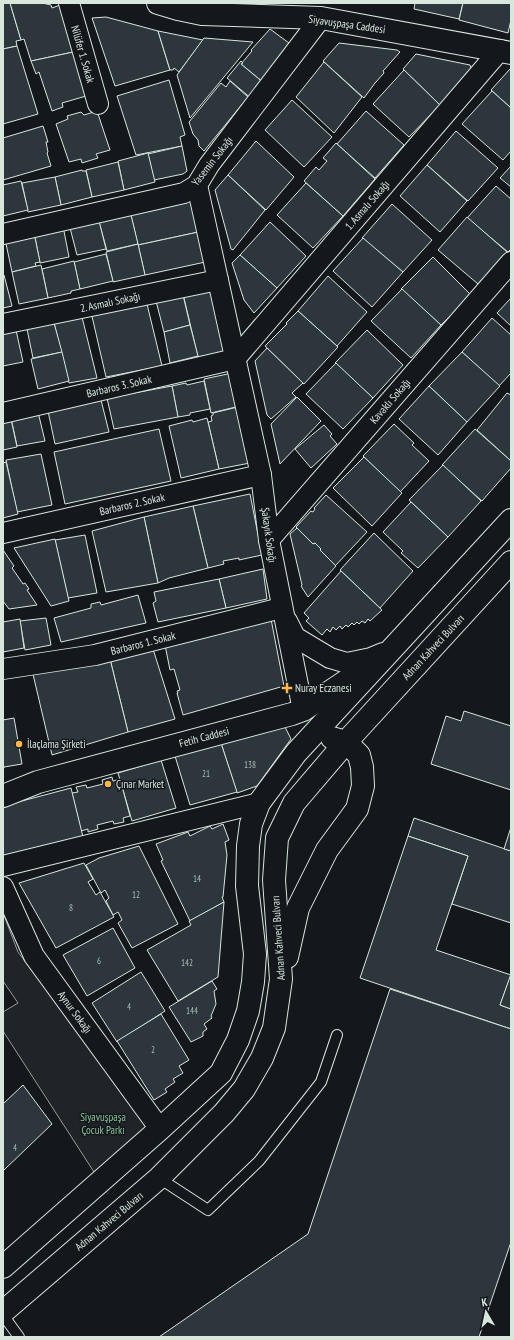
<svg xmlns="http://www.w3.org/2000/svg" width="514" height="1340" font-family="'PT Sans Narrow',sans-serif">
  <style>
    .green { fill: #202428; stroke: #939e99 }
    .building { fill: #2c363c; stroke: #d8e6dc }
    .lines { fill: none; stroke-linecap: round; stroke-linejoin: round }
    .lane-casing { stroke: #d8e6dc; stroke-width: 12 }
    .street-casing { stroke: #d8e6dc; stroke-width: 22 }
    .secondary-casing { stroke: #d8e6dc; stroke-width: 24 }
    .primary-casing { stroke: #d8e6dc; stroke-width: 24 }
    .lane { stroke: #14181c; stroke-width: 10 }
    .street { stroke: #14181c; stroke-width: 20 }
    .secondary { stroke: #14181c; stroke-width: 22 }
    .primary { stroke: #14181c; stroke-width: 22 }
    .poi-dot { fill: #ffb74d; stroke: #14181c; stroke-width: 1.5 }
    .labels { text-anchor: middle; stroke-width: 3; stroke-linejoin: round; paint-order: stroke }
    .number-label { font-size: 9px; fill: #adbab4 }
    .street-label { font-size: 11px; fill: #d8e6dc; stroke: #14181c }
    .poi-label { font-size: 11px; fill: #d8e6dc; stroke: #14181c; text-anchor: start }
    .park-label { font-size: 11px; fill: #8ac095; stroke: #14181c }
  </style>
  <rect width="100%" height="100%" fill="#14181c"/>
  <polygon class="green" points="3,913 18,952 150,1130 94,1172 3,1031 3,1012 18,1003 3,981"/>
  <g class="building">
    <polygon points="3,3 10,3 21,40 16,41 17,46 3,49"/>
    <polygon points="10,3 42,3 51,5 52,8 60,5 78,51 31,61 24,39 21,40"/>
    <polygon points="415,3 463,3 459,19 414,9"/>
    <polygon points="463,3 511,3 511,20 508,33 459,20"/>
    <polygon points="106,17 158,31 170,70 115,86 92,18"/>
    <polygon points="270,29 293,46 264,83 241,64 252,51 251,50"/>
    <polygon points="158,31 203,40 179,72 174,68 173,70 170,70"/>
    <polygon points="204,38 253,42 190,118 177,75"/>
    <polygon points="339,43 397,50 400,52 383,71 384,73 375,83 364,98 323,61"/>
    <polygon points="17,46 38,114 3,124 3,49"/>
    <polygon points="78,51 93,94 62,103 63,107 52,111 39,72 36,74 31,61"/>
    <polygon points="416,54 470,65 471,68 440,105 403,69"/>
    <polygon points="241,61 243,63 241,64 265,84 253,100 227,78"/>
    <polygon points="324,62 362,97 334,133 296,97"/>
    <polygon points="510,69 511,69 511,108 491,90"/>
    <polygon points="404,70 440,105 409,137 373,104"/>
    <polygon points="169,80 185,135 180,137 182,146 136,155 117,96"/>
    <polygon points="230,81 248,97 204,151 199,146 198,140 193,134 189,122 221,83 226,87"/>
    <polygon points="492,91 511,108 511,151 503,160 462,124"/>
    <polygon points="292,100 332,137 304,167 265,130"/>
    <polygon points="97,111 110,150 96,154 98,158 82,163 81,159 69,162 56,124 68,119 67,116 81,112 84,115"/>
    <polygon points="366,111 404,145 375,178 337,144"/>
    <polygon points="43,126 48,142 46,142 48,152 47,153 51,166 3,180 3,138"/>
    <polygon points="456,131 498,168 468,201 427,165"/>
    <polygon points="256,141 294,177 266,210 228,175"/>
    <polygon points="336,143 375,179 343,216 304,181 316,167 319,170 327,161 323,158"/>
    <polygon points="182,146 187,171 183,174 154,180 148,154"/>
    <polygon points="148,153 155,182 124,190 118,161"/>
    <polygon points="118,162 124,190 92,197 86,170"/>
    <polygon points="427,165 467,201 440,232 400,196"/>
    <polygon points="511,166 511,187 500,178"/>
    <polygon points="82,170 82,171 86,171 92,197 61,205 55,177"/>
    <polygon points="228,175 265,210 233,250 231,249 215,190"/>
    <polygon points="55,177 61,205 28,212 22,183"/>
    <polygon points="21,181 28,210 3,216 3,185"/>
    <polygon points="306,183 343,216 313,248 277,215"/>
    <polygon points="496,186 511,199 511,249 508,252 467,218"/>
    <polygon points="195,197 203,231 138,245 130,211"/>
    <polygon points="392,204 432,240 403,272 362,238"/>
    <polygon points="130,211 138,244 107,251 98,218"/>
    <polygon points="98,217 106,249 77,255 69,224"/>
    <polygon points="467,217 507,252 478,284 438,250"/>
    <polygon points="270,222 306,256 277,288 240,255"/>
    <polygon points="63,226 69,257 40,263 34,232"/>
    <polygon points="203,231 210,261 145,275 138,245"/>
    <polygon points="34,233 40,262 35,263 36,266 12,272 5,239"/>
    <polygon points="363,238 403,272 372,307 333,271"/>
    <polygon points="138,244 145,275 113,282 106,252"/>
    <polygon points="106,254 113,281 80,289 74,262"/>
    <polygon points="240,255 277,288 254,313 244,300 232,263"/>
    <polygon points="433,257 471,295 441,325 401,289"/>
    <polygon points="74,261 80,289 71,291 71,293 48,298 42,269"/>
    <polygon points="41,265 48,298 19,304 12,272"/>
    <polygon points="3,275 4,275 12,306 3,308"/>
    <polygon points="328,276 367,312 337,346 298,311"/>
    <polygon points="215,284 231,351 198,357 183,294"/>
    <polygon points="402,289 441,325 411,358 371,321"/>
    <polygon points="183,295 190,325 164,332 156,301"/>
    <polygon points="511,298 511,326 497,313"/>
    <polygon points="146,300 162,366 106,377 91,312"/>
    <polygon points="298,311 338,347 304,384 265,346 287,324 286,323"/>
    <polygon points="82,317 97,378 69,383 54,323"/>
    <polygon points="492,318 511,335 511,373 499,386 462,352"/>
    <polygon points="54,323 62,352 33,358 27,329"/>
    <polygon points="190,325 198,356 170,363 164,332"/>
    <polygon points="16,330 23,362 3,366 3,333"/>
    <polygon points="367,330 403,365 373,398 335,363"/>
    <polygon points="267,348 303,383 292,393 296,397 271,419 267,415 255,361"/>
    <polygon points="62,352 69,381 38,389 31,359"/>
    <polygon points="462,352 500,386 467,422 429,386"/>
    <polygon points="336,363 373,398 343,429 306,394"/>
    <polygon points="237,372 244,405 211,413 204,379"/>
    <polygon points="204,381 210,409 190,413 190,415 178,417 172,386 186,383 187,385"/>
    <polygon points="172,386 178,417 114,429 107,398"/>
    <polygon points="429,386 467,422 438,455 399,419"/>
    <polygon points="507,393 511,395 511,461 477,430"/>
    <polygon points="297,397 321,421 280,464 271,424"/>
    <polygon points="101,400 109,432 55,444 48,411"/>
    <polygon points="242,406 255,462 219,469 208,422 212,421 211,416 213,415 213,413"/>
    <polygon points="38,412 45,441 17,446 11,418"/>
    <polygon points="207,418 219,469 181,478 169,426 192,420 193,422"/>
    <polygon points="11,419 17,447 3,450 3,421"/>
    <polygon points="394,424 414,443 412,445 429,461 400,492 363,456"/>
    <polygon points="324,425 332,434 330,436 337,444 311,468 295,449"/>
    <polygon points="159,429 171,481 65,504 54,452"/>
    <polygon points="475,429 511,461 511,468 482,501 442,465"/>
    <polygon points="41,454 52,505 17,512 6,460"/>
    <polygon points="364,457 402,493 372,526 333,488"/>
    <polygon points="6,462 18,514 3,518 3,463"/>
    <polygon points="443,465 481,501 448,537 409,500"/>
    <polygon points="250,494 262,555 239,560 239,558 223,561 224,564 208,568 193,506"/>
    <polygon points="326,495 367,532 335,566 320,550 321,549 315,543 313,544 296,527 311,511 313,512 315,509 314,508"/>
    <polygon points="411,502 448,537 418,568 401,553 403,551 383,532"/>
    <polygon points="193,506 208,568 169,578 158,583 144,517"/>
    <polygon points="144,517 158,583 106,592 92,531"/>
    <polygon points="297,528 313,544 315,543 321,549 320,550 336,566 308,597 301,586 302,585 290,534"/>
    <polygon points="374,533 413,571 380,608 340,570"/>
    <polygon points="85,535 97,593 68,598 55,540"/>
    <polygon points="55,539 69,601 51,606 14,548"/>
    <polygon points="3,550 14,566 12,568 23,584 25,583 29,589 27,590 37,605 9,609 3,601"/>
    <polygon points="263,569 267,599 226,608 219,579"/>
    <polygon points="341,571 382,610 370,621 368,619 365,623 362,621 359,624 357,622 354,625 352,623 348,627 346,625 342,629 340,626 336,630 333,627 330,632 327,629 322,635 306,621 309,618 304,613"/>
    <polygon points="219,579 226,608 158,622 153,603 156,601 154,592"/>
    <polygon points="138,595 146,623 61,642 54,618 91,608 91,604 100,602 101,605"/>
    <polygon points="46,618 51,645 25,650 20,621"/>
    <polygon points="20,619 24,648 3,652 3,622"/>
    <polygon points="271,619 284,686 183,715 177,693 178,693 177,691 180,690 174,669 170,670 165,645"/>
    <polygon points="153,649 175,719 128,732 110,659"/>
    <polygon points="110,659 128,732 52,755 32,670"/>
    <polygon points="464,711 511,726 511,790 431,764 446,716 461,721"/>
    <polygon points="14,718 22,764 4,767 4,768 3,769 3,720"/>
    <polygon points="285,727 291,739 257,786 237,793 221,743"/>
    <polygon points="221,743 237,792 190,805 175,756"/>
    <polygon points="161,760 176,808 132,821 118,773"/>
    <polygon points="112,777 113,781 120,779 130,816 123,818 124,822 114,824 113,821 97,825 98,829 88,832 88,829 81,831 72,793 78,792 76,787 86,785 87,788 103,784 102,780"/>
    <polygon points="71,788 83,837 3,858 3,806"/>
    <polygon points="414,818 511,851 511,923 452,904 468,856 408,836"/>
    <polygon points="223,824 229,840 225,842 227,855 223,897 222,897 224,902 190,921 161,861 163,860 156,844 188,832 190,836 210,826 212,829"/>
    <polygon points="511,827 511,851 504,849"/>
    <polygon points="408,836 468,856 436,950 511,975 500,1005 511,1009 511,1029 360,978"/>
    <polygon points="139,846 178,924 132,948 118,923 122,920 118,912 113,915 106,901 109,898 105,890 101,893 86,865 99,858"/>
    <polygon points="84,863 93,879 88,882 96,895 100,892 114,917 56,948 19,883"/>
    <polygon points="224,902 218,977 178,1001 147,950 191,925 189,921"/>
    <polygon points="113,928 135,968 87,996 63,955"/>
    <polygon points="141,972 165,1011 117,1042 92,1003"/>
    <polygon points="511,974 511,1009 500,1005"/>
    <polygon points="212,981 217,989 214,991 216,1004 211,1016 212,1018 204,1024 207,1029 203,1032 203,1036 191,1042 169,1007"/>
    <polygon points="390,989 511,1029 511,1242 479,1337 159,1337 308,1234"/>
    <polygon points="161,1014 189,1060 179,1066 183,1073 173,1079 175,1082 165,1089 167,1092 154,1100 117,1041"/>
    <polygon points="23,1085 52,1124 3,1171 3,1104"/>
  </g>
  <g class="lines">
    <defs>
      <g id="lane">
        <polyline points="159,1178 208,1210 259,1161 321,1082 337,1035"/>
        <polyline points="3,1315 19,1337"/>
      </g>
      <g id="street">
        <polyline points="69,3 98,104"/>
        <polyline points="197,185 261,475 269,540 303,710"/>
        <polyline points="3,234 184,193 197,185 209,165 321,18"/>
        <polyline points="3,324 218,280"/>
        <polyline points="235,359 500,50"/>
        <polyline points="3,413 235,359"/>
        <polyline points="3,533 261,475"/>
        <polyline points="269,540 511,262"/>
        <polyline points="287,621 295,637 330,658 347,663 371,658 383,653"/>
        <polyline points="3,669 95,655 281,608"/>
        <polyline points="3,866 259,803"/>
        <polyline points="3,887 34,956 160,1129"/>
      </g>
      <g id="secondary">
        <polyline points="158,3 178,9 202,14 321,18 511,53"/>
        <polyline points="3,796 38,782 292,714 303,710 376,661"/>
      </g>
      <g id="primary">
        <polyline points="287,957 298,908 327,850 357,809 363,786 362,767 359,755 346,742 332,738"/>
        <polyline points="3,1267 160,1129 221,1073 238,1040 248,1011 253,982 255,954 247,886 248,846 251,824 259,803 296,753 511,520"/>
        <polyline points="3,1312 159,1178 224,1113 244,1089 262,1058 274,1028 281,979 274,880 277,838 294,803 346,742 511,562"/>
      </g>
    </defs>
    <use href="#lane" class="lane-casing"/>
    <use href="#street" class="street-casing"/>
    <use href="#secondary" class="secondary-casing"/>
    <use href="#primary" class="primary-casing"/>
    <use href="#lane" class="lane"/>
    <use href="#street" class="street"/>
    <use href="#secondary" class="secondary"/>
    <use href="#primary" class="primary"/>
  </g>
  <g class="poi-dot">
    <path d="M285 682h4v4h4v4h-4v4h-4v-4h-4v-4h4z"/>
    <circle cx="19" cy="744" r="4"/>
    <circle cx="108" cy="784" r="4"/>
  </g>
  <g class="labels">
    <g class="number-label">
      <text x="250" y="768">138</text>
      <text x="206" y="777">21</text>
      <text x="197" y="882">14</text>
      <text x="136" y="898">12</text>
      <text x="71" y="911">8</text>
      <text x="99" y="964">6</text>
      <text x="187" y="966">142</text>
      <text x="129" y="1010">4</text>
      <text x="192" y="1014">144</text>
      <text x="153" y="1053">2</text>
      <text x="15" y="1151">4</text>
    </g>
    <g class="street-label">
      <text transform="translate(347 24) rotate(8)" y="4">Siyavuşpaşa Caddesi</text>
      <text transform="translate(83 54) rotate(74)" y="4">Nilüfer 1. Sokak</text>
      <text transform="translate(212 161) rotate(-52)" y="4">Yasemin Sokağı</text>
      <text transform="translate(367 205) rotate(-49)" y="4">1. Asmalı Sokağı</text>
      <text transform="translate(110 302) rotate(-12)" y="4">2. Asmalı Sokağı</text>
      <text transform="translate(119 386) rotate(-13)" y="4">Barbaros 3. Sokak</text>
      <text transform="translate(390 401) rotate(-49)" y="4">Kavaklı Sokağı</text>
      <text transform="translate(132 504) rotate(-13)" y="4">Barbaros 2. Sokak</text>
      <text transform="translate(269 535) rotate(82)" y="4">Şakayık Sokağı</text>
      <text transform="translate(143 643) rotate(-14)" y="4">Barbaros 1. Sokak</text>
      <text transform="translate(433 647) rotate(-47)" y="4">Adnan Kahveci Bulvarı</text>
      <text transform="translate(204 737) rotate(-15)" y="4">Fetih Caddesi</text>
      <text transform="translate(278 938) rotate(-94)" y="4">Adnan Kahveci Bulvarı</text>
      <text transform="translate(75 1012) rotate(54)" y="4">Aynur Sokağı</text>
      <text transform="translate(109 1221) rotate(-40)" y="4">Adnan Kahveci Bulvarı</text>
    </g>
    <g class="poi-label">
      <text x="295" y="692">Nuray Eczanesi</text>
      <text x="27" y="748">İlaçlama Şirketi</text>
      <text x="116" y="788">Çınar Market</text>
    </g>
    <g class="park-label">
      <text x="103" y="1121">Siyavuşpaşa<tspan x="103" dy="13">Çocuk Parkı</tspan></text>
    </g>
  </g>
  <rect width="514" height="1340" fill="none" stroke="#d8e6dc" stroke-width="8"/>
  <g transform="translate(486 1312) rotate(351)" stroke="#14181c" stroke-width="3" paint-order="stroke">
  <path d="M0-3L7 15L0 10L-7 15Z" fill="#d8e6dc"/>
  <text y="-6" font-size="11" font-weight="bold" text-anchor="middle" fill="#d8e6dc">K</text>
  </g>
</svg>
